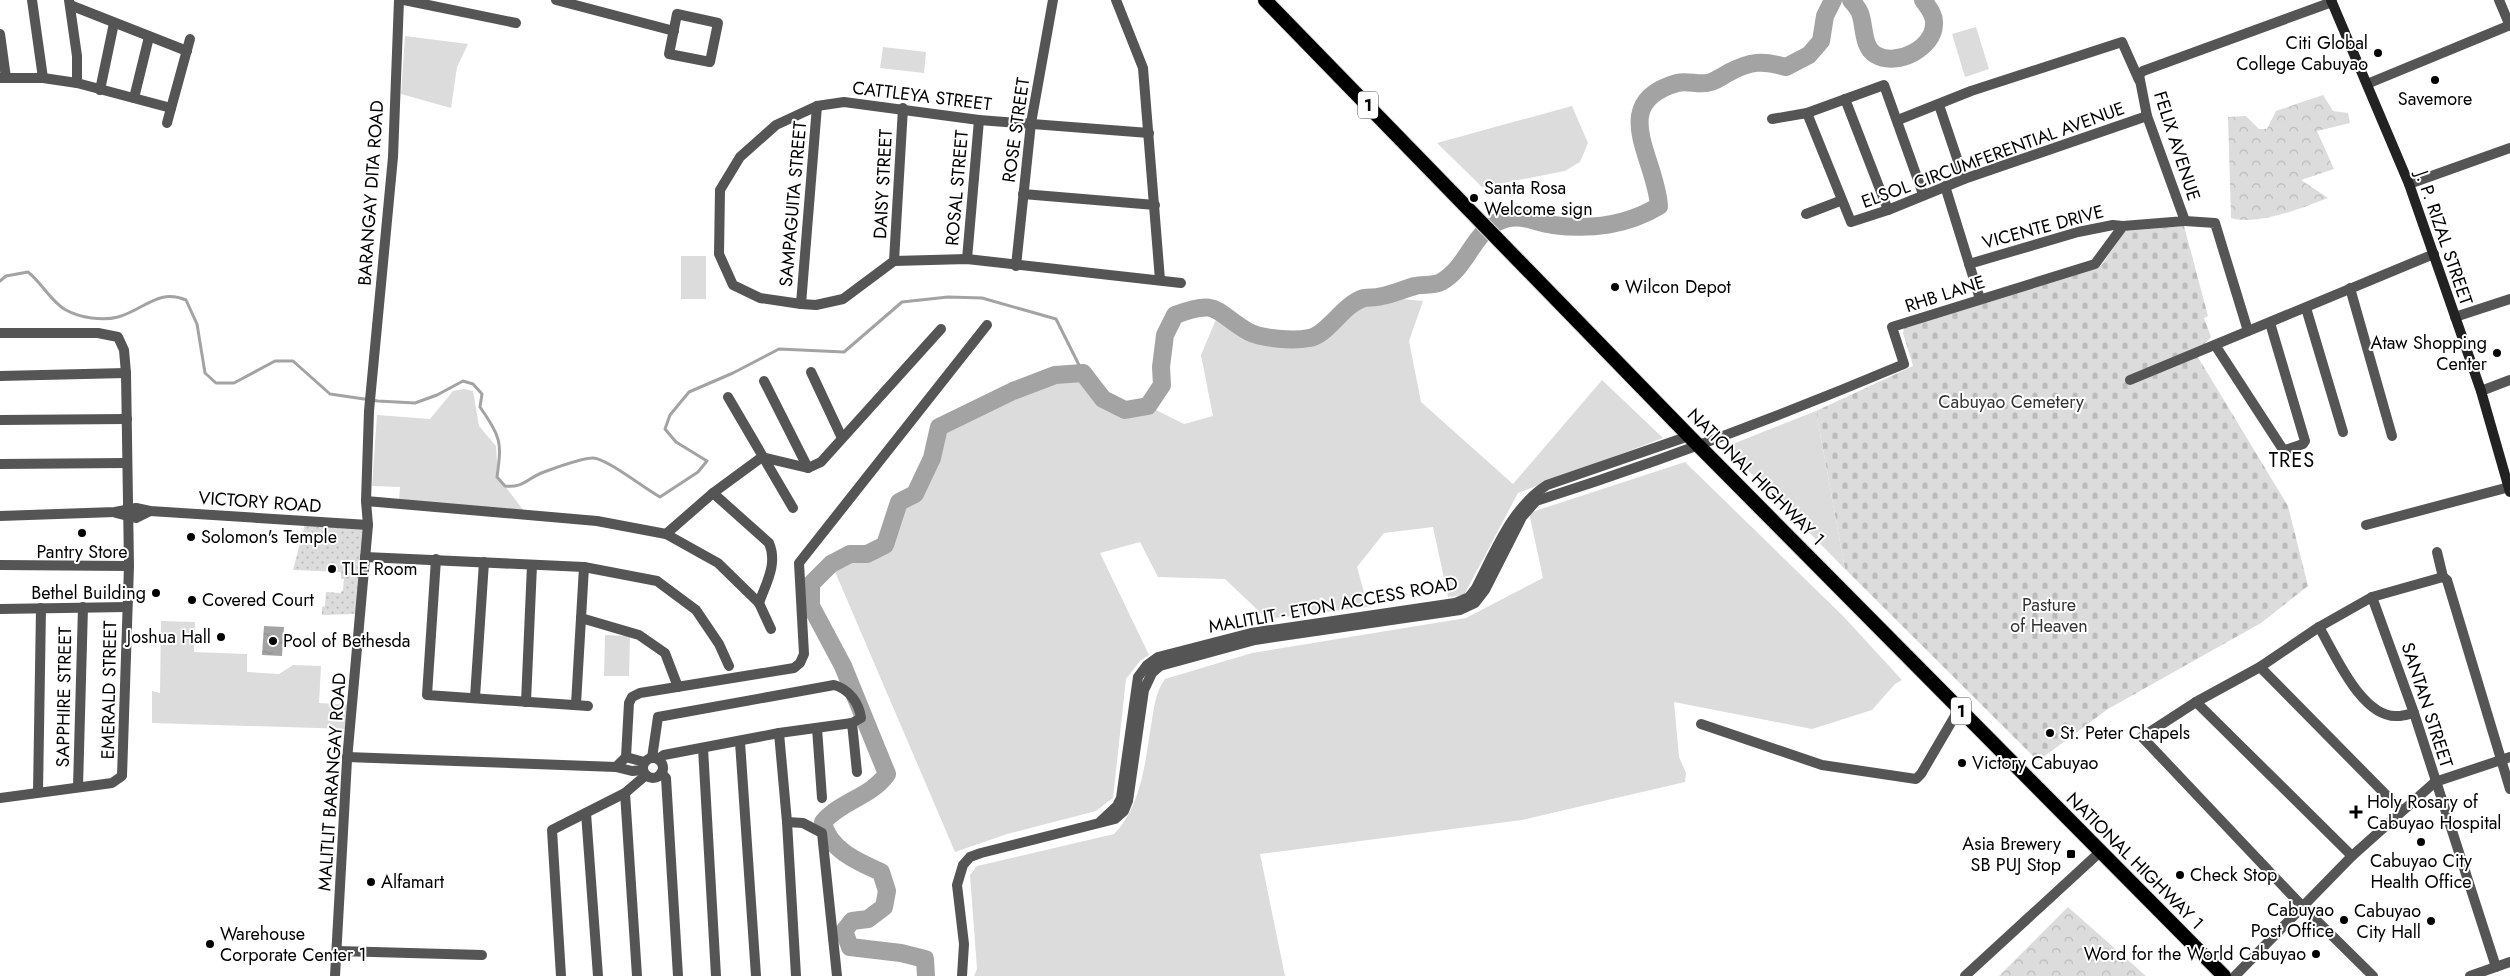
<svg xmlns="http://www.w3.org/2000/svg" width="2510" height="976" font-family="Jost,sans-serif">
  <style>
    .green { fill: #dcdcdc }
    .forest { fill: url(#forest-crowns) }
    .cemetery { fill: url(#cemetery-stones) }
    .garden { fill: url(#garden-dots) }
    .water { fill: url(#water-ripples) }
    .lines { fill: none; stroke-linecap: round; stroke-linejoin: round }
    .stream { stroke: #a3a3a3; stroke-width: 3 }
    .river { stroke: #a3a3a3; stroke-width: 18 }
    .trunk-casing { stroke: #dbdbdb; stroke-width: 16 }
    .minor { stroke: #555; stroke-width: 10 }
    .tertiary { stroke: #555; stroke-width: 10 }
    .secondary { stroke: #222; stroke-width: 10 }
    .trunk { stroke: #000; stroke-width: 14 }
    .poi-dot { fill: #000; stroke: #fff; stroke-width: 2 }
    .labels { text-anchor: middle; stroke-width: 4; stroke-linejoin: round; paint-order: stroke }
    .shield { fill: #fff; stroke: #4c4c4c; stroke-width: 1 }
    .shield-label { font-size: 16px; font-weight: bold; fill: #000 }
    .poi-label { font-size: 18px; fill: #000; stroke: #fff; text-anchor: start }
    .street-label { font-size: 18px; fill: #000; stroke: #fff }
    .park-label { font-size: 18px; fill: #333; stroke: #fff }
    .quarter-label { font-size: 20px; letter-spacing: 1px; fill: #000; stroke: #fff }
  </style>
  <defs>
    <pattern id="forest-crowns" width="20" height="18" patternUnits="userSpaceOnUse" patternTransform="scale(1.25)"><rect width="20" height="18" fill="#dcdcdc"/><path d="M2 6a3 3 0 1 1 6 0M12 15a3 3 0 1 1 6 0" fill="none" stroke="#bbb"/></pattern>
    <pattern id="cemetery-stones" width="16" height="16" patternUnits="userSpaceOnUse" patternTransform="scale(1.25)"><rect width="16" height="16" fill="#dcdcdc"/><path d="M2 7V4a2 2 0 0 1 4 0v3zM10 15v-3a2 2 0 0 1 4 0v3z" fill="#bbb"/></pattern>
    <pattern id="garden-dots" width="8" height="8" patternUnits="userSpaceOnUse" patternTransform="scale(1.25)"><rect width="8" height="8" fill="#dcdcdc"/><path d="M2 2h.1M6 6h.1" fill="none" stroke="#bbb" stroke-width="1.8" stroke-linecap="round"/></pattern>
    <pattern id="water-ripples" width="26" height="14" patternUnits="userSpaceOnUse" patternTransform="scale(1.25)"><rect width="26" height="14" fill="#a3a3a3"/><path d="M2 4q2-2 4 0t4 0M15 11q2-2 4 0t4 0" fill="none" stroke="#8b8b8b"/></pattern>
  </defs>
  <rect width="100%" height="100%" fill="#fff"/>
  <g class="green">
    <polygon points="1976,27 1989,69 1965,77 1952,34"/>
    <polygon points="405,36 468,44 457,67 451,108 401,94"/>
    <polygon points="883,47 926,52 924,73 880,68"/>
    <polygon points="1572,106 1588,143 1580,162 1565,171 1482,187 1437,143"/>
    <rect x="681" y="256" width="25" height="43"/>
    <polygon points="1381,297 1423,301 1409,341 1421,402 1513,484 1602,380 1663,438 1518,493 1464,595 1448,597 1433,527 1384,533 1357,567 1368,607 1267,619 1225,579 1158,577 1140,542 1100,553 1149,655 1140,661 1126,679 1113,798 1096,811 1007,834 955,852 833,567 850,554 867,554 885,545 899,502 915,494 932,458 939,427 1013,391 1055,375 1083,373 1103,399 1125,410 1148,406 1184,424 1213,416 1201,355 1220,310 1251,333 1286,340 1312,338 1341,312 1363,298"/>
    <polygon points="464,389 473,391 479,426 496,446 498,477 524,511 399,501 400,487 372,486 377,415 430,419 453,391"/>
    <polygon points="1816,411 1845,569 1725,447"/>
    <path d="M 1685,462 L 1843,616 L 1902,680 L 1895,684 L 1872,710 L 1812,729 L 1674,702 L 1679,757 L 1686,773 L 1685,782 L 1522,820 L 1260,854 L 1285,976 L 974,976 L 977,969 L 970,875 L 977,866 L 1114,834 C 1141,807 1145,763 1151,726 C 1154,708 1155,693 1165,679 L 1252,653 L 1466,618 L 1543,578 L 1529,513 Z"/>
    <polygon points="161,621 195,622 194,652 247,654 247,672 279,674 293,665 321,666 319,703 352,705 349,729 152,723 152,691 160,693"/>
    <polygon points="605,635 630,636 629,676 604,676"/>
  </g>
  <g class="forest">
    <path d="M 2323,95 L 2333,111 L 2348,113 L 2350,123 L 2317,131 L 2334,169 L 2301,180 L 2328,198 C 2301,208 2259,226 2231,218 L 2228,117 L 2246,116 L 2259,129 L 2267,129 L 2276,111 Z"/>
    <polygon points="2068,907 2146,976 1999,976"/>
  </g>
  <polygon class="cemetery" points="2184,226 2208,316 2204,318 2211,337 2196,354 2288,506 2308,586 2261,623 2108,709 2038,761 1845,569 1816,411 1913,366 1903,333 1904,328 2101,266 2125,231"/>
  <polygon class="garden" points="305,524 363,528 360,610 355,614 322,615 322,607 325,606 326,592 340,593 343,590 344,579 341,579 341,572 293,570"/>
  <polygon class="water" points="264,626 284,627 282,656 262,655"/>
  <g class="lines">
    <path class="stream" d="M 0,281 L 6,276 L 28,272 C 41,282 53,304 66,310 C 80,318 103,321 118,317 C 144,310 158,288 186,300 L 197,324 L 205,373 L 216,383 L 234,383 L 275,361 L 293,361 L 330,394 L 378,401 L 415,403 L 437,395 L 463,381 L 473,384 L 482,394 L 480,407 C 501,438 502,441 497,477 L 505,486 C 524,488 527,478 544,472 C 555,468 581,458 593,458 C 606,458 645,489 660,497 L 698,472 L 707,461 L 676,442 L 665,429 L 670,415 L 689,392 L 733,373 L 779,349 L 844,352 L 902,302 L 948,297 L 982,298 L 1056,319 L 1083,373"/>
    <g class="river">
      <path d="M 1851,0 C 1854,4 1858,8 1860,13 C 1865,26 1862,47 1876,55 C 1897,67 1934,48 1934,24 C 1935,15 1928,7 1923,0"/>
      <path d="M 926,976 L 925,959 L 901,953 L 850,947 L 844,931 L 852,921 L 868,919 L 884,907 L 887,891 L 881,872 C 858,862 828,849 823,822 C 841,801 871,797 887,774 L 843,666 L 811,606 L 811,584 L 831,564 L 850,554 L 867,554 L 885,545 L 899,502 L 915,494 L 932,458 L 939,427 L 1013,391 L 1055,375 L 1083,373 L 1103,399 L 1125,410 L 1148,406 L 1162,385 L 1161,367 L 1165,335 L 1175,315 C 1220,298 1214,312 1249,332 C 1263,339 1294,341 1309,338 C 1327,336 1343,304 1364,298 C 1369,297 1376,298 1382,296 C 1393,294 1404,289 1415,286 C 1423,284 1434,286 1441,282 C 1469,267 1473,228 1505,219 C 1525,214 1535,223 1553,225 C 1590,230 1628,225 1659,206 C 1656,158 1607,103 1677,83 C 1687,80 1701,86 1711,82 C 1717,80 1723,76 1728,73 C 1750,61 1762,60 1786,67 L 1809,55 L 1821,41 L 1825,16 L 1833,0"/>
    </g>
    <defs>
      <polyline id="trunk" points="1265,0 1689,436 2224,976"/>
    </defs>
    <use href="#trunk" class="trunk-casing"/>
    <g class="minor">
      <polyline points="32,0 43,78"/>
      <polyline points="69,0 77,56 77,83"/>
      <polyline points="404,0 516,23"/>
      <polyline points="556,0 674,31"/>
      <polyline points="1116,0 1143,68 1160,280"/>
      <polyline points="2499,0 2510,26"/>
      <polyline points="70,5 187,51"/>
      <polygon points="677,14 718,23 710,62 669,54"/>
      <polyline points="0,34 6,78"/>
      <polyline points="0,78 43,78 77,83 171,108"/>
      <polyline points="2367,84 2510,25"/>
      <polyline points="100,90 114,23"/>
      <polyline points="134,98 149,37"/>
      <polyline points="1845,99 1888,210"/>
      <polyline points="1939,105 1964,179"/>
      <polyline points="1807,113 1851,222 1888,210 1964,179 2147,116"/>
      <polyline points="1772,119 1807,113 1884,85 1923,194"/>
      <polyline points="1898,120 1971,91 2122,42 2139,80"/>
      <polyline points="167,123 190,39"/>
      <polyline points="1149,133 979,120 844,102 817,106 776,125 740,157 720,190 719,254 733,285 760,298 801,304 816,305 843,299 894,261 967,259 1181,283"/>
      <polyline points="2409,184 2510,148"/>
      <polyline points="1945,186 1980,299"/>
      <polyline points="1023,194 1155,205"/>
      <polyline points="1806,214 1840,201"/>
      <polyline points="2185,221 2215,223 2248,331"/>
      <polyline points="967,259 979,120"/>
      <polyline points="894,261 903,108"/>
      <polyline points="1969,264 2078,232 2113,225 2123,226"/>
      <polyline points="1016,266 1031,123 1053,0"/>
      <polyline points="2350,288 2392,436"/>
      <polyline points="801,304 817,106"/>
      <polyline points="2306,308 2343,432"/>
      <polyline points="2455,317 2510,299"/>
      <polyline points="0,333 98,333 118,337 124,350 126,373 129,566 122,776 112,783 0,798"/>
      <polyline points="2215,345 2282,448 2285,450 2303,444 2305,441 2270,323"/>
      <polyline points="811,372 842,438"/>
      <polyline points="0,376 126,373"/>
      <polyline points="2130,380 2434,254"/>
      <polyline points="764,381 808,468"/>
      <polyline points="728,397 793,508"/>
      <polyline points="0,420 127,419"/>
      <polyline points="0,464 127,463"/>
      <path d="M 713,493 L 769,543 C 778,564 766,583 759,603"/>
      <polyline points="366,501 597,521 666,534 718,563 759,603 771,629"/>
      <polyline points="2366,525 2509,487"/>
      <polyline points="666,534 713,493 762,457 808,468 821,462 941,329"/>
      <polyline points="2437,552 2443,577"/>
      <polyline points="365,557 584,567 657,581 696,610 719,644 729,666"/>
      <polyline points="436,559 427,695 588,706"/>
      <polyline points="0,565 129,566"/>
      <polyline points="2372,597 2414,713 2496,967"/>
      <polyline points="0,609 127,607"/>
      <polyline points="581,618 639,635 665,653 678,687"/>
      <path d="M 2319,627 C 2335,654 2362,719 2398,716 C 2403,716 2409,714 2414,713"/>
      <polyline points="2260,667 2401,810"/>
      <polyline points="475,697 484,562"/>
      <polyline points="526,702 532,565"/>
      <polyline points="2196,702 2352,856"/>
      <polyline points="576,704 584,567"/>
      <polyline points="852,723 857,772"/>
      <polyline points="1701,724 1822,765 1916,779 1921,774 1959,709"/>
      <polyline points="817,728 822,798"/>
      <polyline points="779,733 787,822 796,976"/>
      <polyline points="740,742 756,976"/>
      <polyline points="703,748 716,976"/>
      <polyline points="347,757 616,767 626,757 629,703 632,697 640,693 794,668 800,663 804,654 799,563 987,325"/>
      <polyline points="626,757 644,762"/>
      <path d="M 652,758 L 658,717 L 834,685 C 849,689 859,703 861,718 L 852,723 L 779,733 L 664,755 L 658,759"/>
      <circle cx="653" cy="768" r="10"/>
      <polyline points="616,767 632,771 643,770"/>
      <polyline points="661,773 666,778 678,976"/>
      <polyline points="78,787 83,607"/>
      <polyline points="38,792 41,608"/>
      <polyline points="625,793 637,976"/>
      <polyline points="586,813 598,976"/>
      <polyline points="787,822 803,823 822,833 837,976"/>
      <polyline points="337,951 482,955"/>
      <polyline points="561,976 552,830 625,793 646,775"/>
      <polyline points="1965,976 2100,852"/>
      <polyline points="2373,976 2303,907 2142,737 2196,702 2260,667 2319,627 2372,597 2443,577 2447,580 2510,789"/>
      <polyline points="2470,976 2510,962"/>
    </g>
    <g class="tertiary">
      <polyline points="2481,391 2510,380"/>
      <polyline points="116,513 136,518 150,511"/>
      <polyline points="0,516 115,512 136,508 150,511 368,525"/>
      <path d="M 1101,821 L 1117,806 L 1121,798 L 1138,677 L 1147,665 L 1158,657 L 1251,633 L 1455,603 L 1469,597 L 1476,588 C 1495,552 1511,508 1547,485 L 1689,436"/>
      <polyline points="335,976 347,760 368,525 366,501 369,411 393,157 399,0"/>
      <path d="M 962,976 L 964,944 L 957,885 L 963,865 L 970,857 L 981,853 L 1115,819 L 1124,811 L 1128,801 L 1144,690 L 1152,673 L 1160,666 L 1255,640 L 1460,610 L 1475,603 L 1485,590 L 1522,517 L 1536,501 C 1661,461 1783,415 1904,364 L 1892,327 L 2095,264 L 2123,226 L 2185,221 L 2147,116 L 2139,75 L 2143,71 L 2332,2"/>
      <polyline points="2235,976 2352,856 2435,782 2510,757"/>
    </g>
    <polyline class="secondary" points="2331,0 2409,184 2481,391 2510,492"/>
    <use href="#trunk" class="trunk"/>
  </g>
  <g class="poi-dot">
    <circle cx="2378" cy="53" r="5"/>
    <circle cx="2435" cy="80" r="5"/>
    <circle cx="1474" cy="198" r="5"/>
    <circle cx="1615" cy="287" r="5"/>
    <circle cx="2497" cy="353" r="5"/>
    <circle cx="82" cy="533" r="5"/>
    <circle cx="191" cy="537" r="5"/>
    <circle cx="332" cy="569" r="5"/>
    <circle cx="156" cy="593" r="5"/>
    <circle cx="192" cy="600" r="5"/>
    <circle cx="221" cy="637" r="5"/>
    <circle cx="273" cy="641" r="5"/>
    <circle cx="2050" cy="733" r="5"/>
    <circle cx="1962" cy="763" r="5"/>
    <path d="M2353.5 804.5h5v5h5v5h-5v5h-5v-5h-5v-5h5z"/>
    <circle cx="2421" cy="842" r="5"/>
    <rect x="2066" y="849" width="10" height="10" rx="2.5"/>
    <circle cx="2180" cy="875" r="5"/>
    <circle cx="371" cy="882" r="5"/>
    <circle cx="2344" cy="920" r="5"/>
    <circle cx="2431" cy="921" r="5"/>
    <circle cx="210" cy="944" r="5"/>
    <circle cx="2316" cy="954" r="5"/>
  </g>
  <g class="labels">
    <g class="shield">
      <rect x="1358" y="91.5" width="20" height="27" rx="4"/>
      <rect x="1951" y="697.5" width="20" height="27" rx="4"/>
    </g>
    <g class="shield-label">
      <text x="1368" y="111">1</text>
      <text x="1961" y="717">1</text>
    </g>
    <g class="poi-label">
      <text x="2368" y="49" text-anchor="end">Citi Global<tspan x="2368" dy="21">College Cabuyao</tspan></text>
      <text x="2435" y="105" text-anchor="middle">Savemore</text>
      <text x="1484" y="194">Santa Rosa<tspan x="1484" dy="21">Welcome sign</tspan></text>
      <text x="1625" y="293">Wilcon Depot</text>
      <text x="2487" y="349" text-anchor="end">Ataw Shopping<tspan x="2487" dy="21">Center</tspan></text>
      <text x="201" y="543">Solomon's Temple</text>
      <text x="82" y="558" text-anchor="middle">Pantry Store</text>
      <text x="342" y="575">TLE Room</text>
      <text x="146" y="599" text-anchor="end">Bethel Building</text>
      <text x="202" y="606">Covered Court</text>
      <text x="211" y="643" text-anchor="end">Joshua Hall</text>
      <text x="283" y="647">Pool of Bethesda</text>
      <text x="2060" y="739">St. Peter Chapels</text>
      <text x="1972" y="769">Victory Cabuyao</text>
      <text x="2367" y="808">Holy Rosary of<tspan x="2367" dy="21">Cabuyao Hospital</tspan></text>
      <text x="2061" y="850" text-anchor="end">Asia Brewery<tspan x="2061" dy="21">SB PUJ Stop</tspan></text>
      <text x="2421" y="867" text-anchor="middle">Cabuyao City<tspan x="2421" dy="21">Health Office</tspan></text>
      <text x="2190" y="881">Check Stop</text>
      <text x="381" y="888">Alfamart</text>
      <text x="2334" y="916" text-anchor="end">Cabuyao<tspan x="2334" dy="21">Post Office</tspan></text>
      <text x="2421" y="917" text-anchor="end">Cabuyao<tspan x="2421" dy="21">City Hall</tspan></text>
      <text x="220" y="940">Warehouse<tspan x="220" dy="21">Corporate Center 1</tspan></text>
      <text x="2306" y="960" text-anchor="end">Word for the World Cabuyao</text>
    </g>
    <g class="street-label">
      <text transform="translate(922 96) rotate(7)" y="6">CATTLEYA STREET</text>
      <text transform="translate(1016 130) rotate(-82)" y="6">ROSE STREET</text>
      <text transform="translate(2177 146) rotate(72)" y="6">FELIX AVENUE</text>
      <text transform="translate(1993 155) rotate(-20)" y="6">ELSOL CIRCUMFERENTIAL AVENUE</text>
      <text transform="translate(883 184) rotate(-87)" y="6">DAISY STREET</text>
      <text transform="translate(957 188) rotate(-85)" y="6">ROSAL STREET</text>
      <text transform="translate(371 193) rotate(-86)" y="6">BARANGAY DITA ROAD</text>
      <text transform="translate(793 204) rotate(-85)" y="6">SAMPAGUITA STREET</text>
      <text transform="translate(2043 227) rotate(-15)" y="6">VICENTE DRIVE</text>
      <text transform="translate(2444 238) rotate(71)" y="6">J. P. RIZAL STREET</text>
      <text transform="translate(1945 294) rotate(-18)" y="6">RHB LANE</text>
      <text transform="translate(1756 477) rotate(45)" y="6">NATIONAL HIGHWAY 1</text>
      <text transform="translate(260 502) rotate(4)" y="6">VICTORY ROAD</text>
      <text transform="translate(1333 605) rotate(-10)" y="6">MALITLIT - ETON ACCESS ROAD</text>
      <text transform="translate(109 690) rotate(-89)" y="6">EMERALD STREET</text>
      <text transform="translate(64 697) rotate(-89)" y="6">SAPPHIRE STREET</text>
      <text transform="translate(2427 705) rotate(72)" y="6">SANTAN STREET</text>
      <text transform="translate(332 782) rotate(-86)" y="6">MALITLIT BARANGAY ROAD</text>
      <text transform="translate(2135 861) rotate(45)" y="6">NATIONAL HIGHWAY 1</text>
    </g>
    <g class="park-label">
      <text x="2011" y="408">Cabuyao Cemetery</text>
      <text x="2049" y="611">Pasture<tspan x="2049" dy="21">of Heaven</tspan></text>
    </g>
    <g class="quarter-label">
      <text x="2292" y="467">TRES</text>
    </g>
  </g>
</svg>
